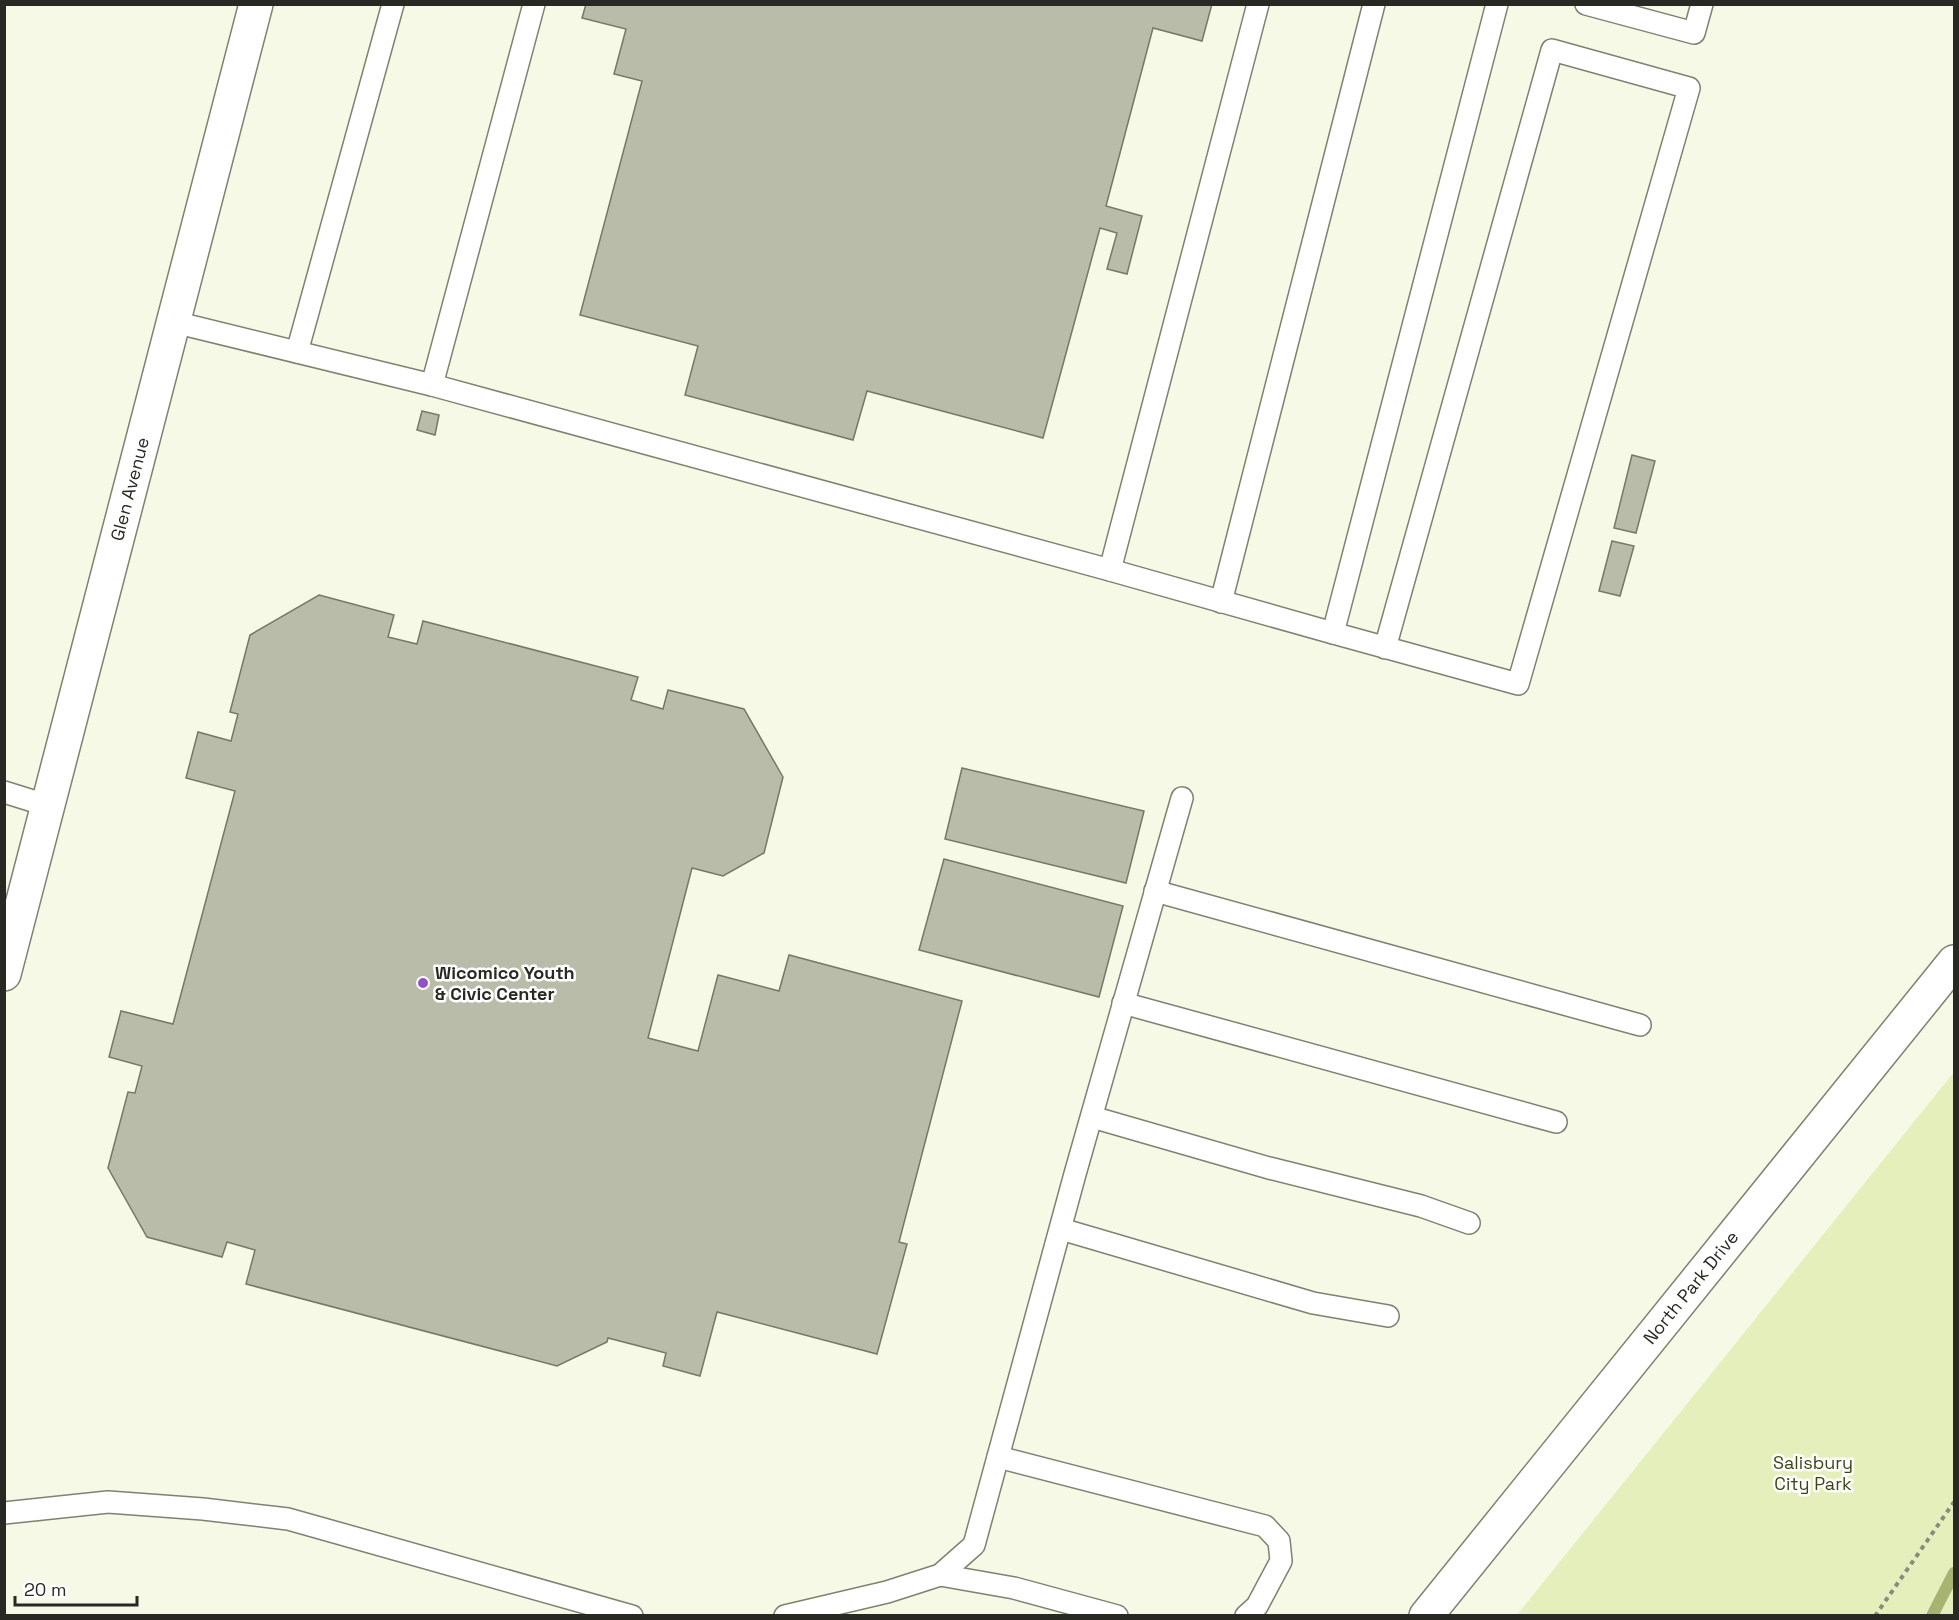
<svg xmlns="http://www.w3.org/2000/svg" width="1959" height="1620" font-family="'Space Grotesk',sans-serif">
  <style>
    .green { fill: #e5efbc }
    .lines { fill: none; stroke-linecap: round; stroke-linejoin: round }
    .stream { stroke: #a7b471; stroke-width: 12 }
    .building { fill: #b8bca9; stroke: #757968; stroke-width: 1.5 }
    .service-casing { stroke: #7e8270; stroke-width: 24 }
    .minor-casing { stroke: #7e8270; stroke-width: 36 }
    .tertiary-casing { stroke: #7e8270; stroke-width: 36 }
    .path { stroke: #888b7e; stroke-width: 4; stroke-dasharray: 4.5 4.5; stroke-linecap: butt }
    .service { stroke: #fff; stroke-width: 21 }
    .minor { stroke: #fff; stroke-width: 33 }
    .tertiary { stroke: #fff; stroke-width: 33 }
    .poi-dot { fill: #9251c6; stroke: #fff; stroke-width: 2 }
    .labels { text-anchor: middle; stroke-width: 5; stroke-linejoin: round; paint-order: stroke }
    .street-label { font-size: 18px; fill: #282922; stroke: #fff }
    .poi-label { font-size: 18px; font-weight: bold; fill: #282922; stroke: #fff; text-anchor: start }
    .park-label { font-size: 18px; fill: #3d4512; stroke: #fff }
  </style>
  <rect width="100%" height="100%" fill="#f5f9e5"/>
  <polygon class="green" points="1954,1072 1954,1615 1517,1615"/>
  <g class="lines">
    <polyline class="stream" points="1932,1616 1954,1573"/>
  </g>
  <g class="building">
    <polygon points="586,4 1212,4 1202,41 1153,28 1106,206 1142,216 1127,274 1107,269 1117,233 1100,228 1043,438 867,391 853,440 685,395 698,346 580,315 642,81 614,74 626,29 582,18"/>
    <polygon points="422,411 439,415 435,435 417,430"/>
    <polygon points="1632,455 1655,461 1636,533 1614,528"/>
    <polygon points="1612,541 1634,546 1620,596 1599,591"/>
    <polygon points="319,595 394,615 388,637 417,644 423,621 638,677 631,700 663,709 668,690 744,709 783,777 764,853 723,876 692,868 648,1038 698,1051 718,975 779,991 789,955 962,1001 899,1242 907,1244 877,1354 717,1312 700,1376 663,1366 666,1353 608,1338 607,1342 557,1366 246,1284 255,1250 227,1242 222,1257 147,1237 108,1168 128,1092 135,1093 142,1066 109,1057 121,1011 173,1024 235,791 186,778 198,732 231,741 238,714 230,712 250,635"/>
    <polygon points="962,768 1144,811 1126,883 945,839"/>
    <polygon points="944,859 1123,906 1099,997 919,950"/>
  </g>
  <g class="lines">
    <defs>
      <g id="service">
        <polyline points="1586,4 1694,33 1702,4"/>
        <polyline points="174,322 432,385 534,4"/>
        <polyline points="297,352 393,4"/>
        <polyline points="432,385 1110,570 1333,633 1497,4"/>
        <polyline points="1110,570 1258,4"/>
        <polyline points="1221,602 1374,4"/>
        <polyline points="1333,633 1518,684 1689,88 1552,50 1385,648"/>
        <polyline points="4,792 49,806"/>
        <polyline points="1155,891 1640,1025"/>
        <polyline points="1123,1003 1556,1122"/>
        <polyline points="1092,1117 1269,1168 1421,1206 1469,1223"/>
        <polyline points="1061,1229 1313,1303 1388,1316"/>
        <polyline points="998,1457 1265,1526 1279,1541 1281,1561 1257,1606 1246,1616"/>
        <polyline points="4,1513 108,1502 203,1509 288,1519 632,1616"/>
        <polyline points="940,1575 1014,1588 1117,1616"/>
        <polyline points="785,1616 887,1592 940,1575 974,1545 1075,1174 1182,798"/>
      </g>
      <g id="minor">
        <path id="s1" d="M 1426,1616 L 1954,962"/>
      </g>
      <g id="tertiary">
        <path id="s2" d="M 4,974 L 256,4"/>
      </g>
    </defs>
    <use href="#service" class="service-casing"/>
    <use href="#minor" class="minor-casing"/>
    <use href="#tertiary" class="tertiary-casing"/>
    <polyline class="path" points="1875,1616 1954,1502"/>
    <use href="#service" class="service"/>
    <use href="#minor" class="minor"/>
    <use href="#tertiary" class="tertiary"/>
  </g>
  <circle class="poi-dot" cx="423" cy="983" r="6"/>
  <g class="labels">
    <g class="street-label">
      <text dy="6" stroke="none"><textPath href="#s2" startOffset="501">Glen Avenue</textPath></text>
      <text dy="6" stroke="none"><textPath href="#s1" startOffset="422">North Park Drive</textPath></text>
    </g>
    <g class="poi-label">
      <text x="435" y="979">Wicomico Youth<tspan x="435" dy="21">&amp; Civic Center</tspan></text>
    </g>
    <g class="park-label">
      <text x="1813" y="1469">Salisbury<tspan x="1813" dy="21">City Park</tspan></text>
    </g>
  </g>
  <rect width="1959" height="1620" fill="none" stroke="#282922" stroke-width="12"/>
  <path d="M15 1596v9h122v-9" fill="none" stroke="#282922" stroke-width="3"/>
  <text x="24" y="1596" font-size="18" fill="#282922" stroke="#ffffff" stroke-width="4.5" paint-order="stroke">20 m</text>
</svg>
